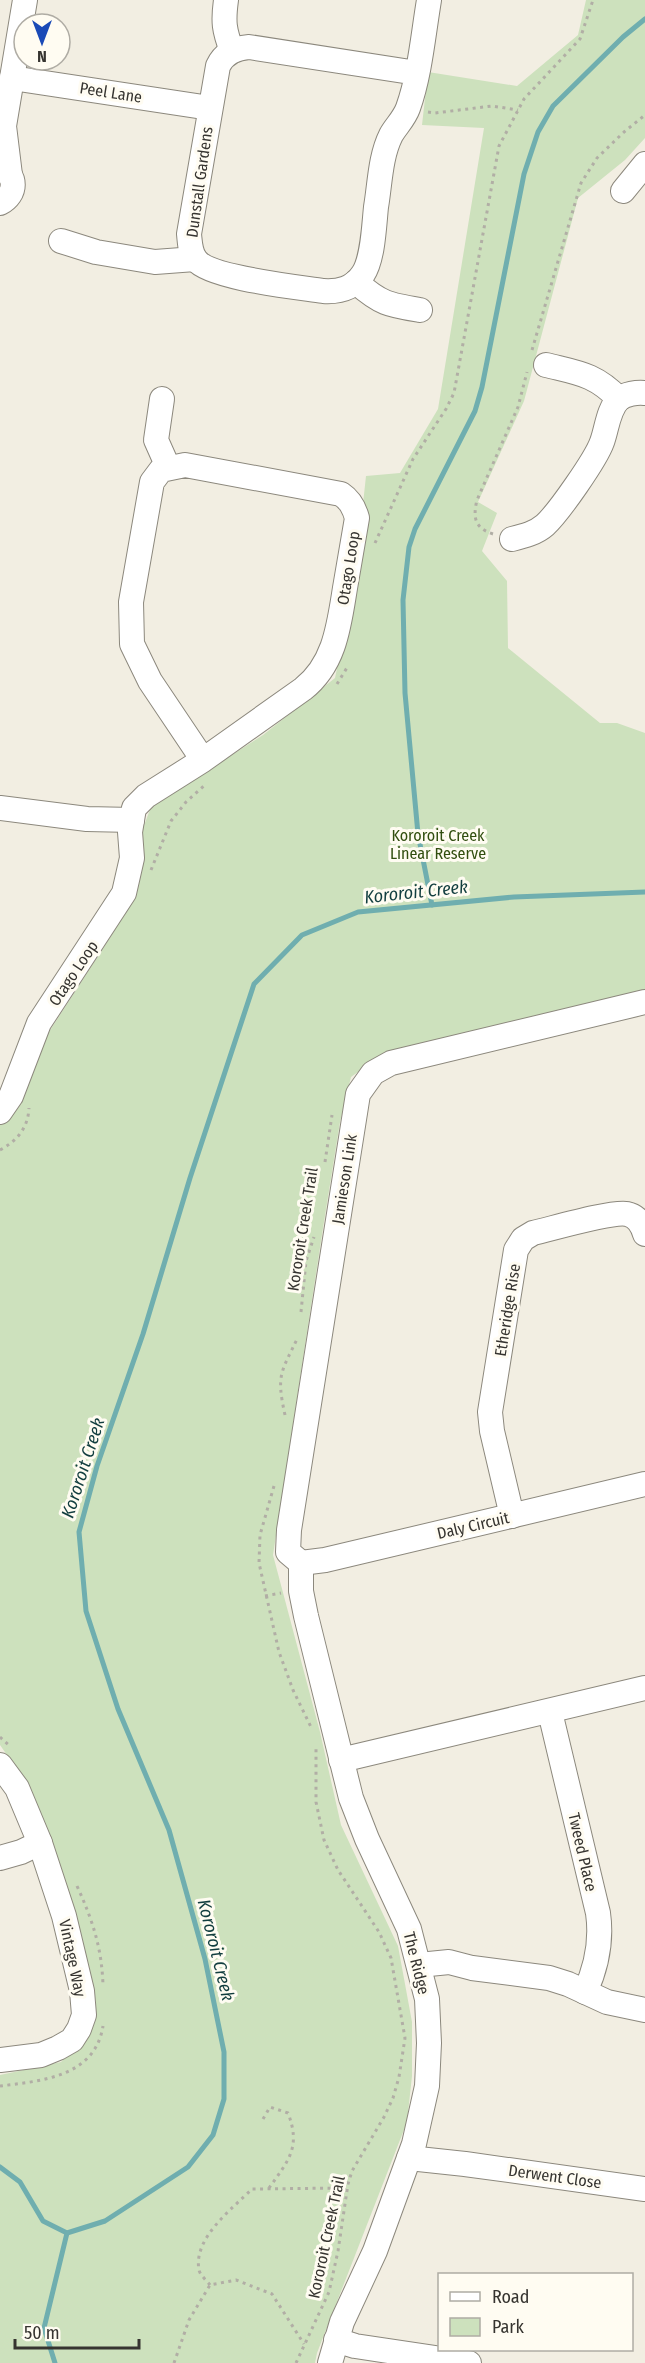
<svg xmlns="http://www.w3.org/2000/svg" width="645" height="2363" font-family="'Fira Sans Condensed',sans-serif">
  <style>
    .green { fill: #cde1bd }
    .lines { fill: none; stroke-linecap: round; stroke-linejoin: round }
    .stream { stroke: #6faeaf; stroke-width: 5 }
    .minor-casing { stroke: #8c887d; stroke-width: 26 }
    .path { stroke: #b1aea5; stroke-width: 3; stroke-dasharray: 3 4.5; stroke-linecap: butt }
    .minor { stroke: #fff; stroke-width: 24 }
    .labels { text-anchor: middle; stroke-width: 6; stroke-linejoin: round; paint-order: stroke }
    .street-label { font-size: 16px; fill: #363430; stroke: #fffcf2 }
    .park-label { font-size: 16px; fill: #314e0f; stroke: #fffcf2 }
    .water-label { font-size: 18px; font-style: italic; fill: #123e3f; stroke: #fffcf2 }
  </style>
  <rect width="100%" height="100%" fill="#f2eee2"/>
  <polygon class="green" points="586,0 645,0 645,138 625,160 578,198 524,401 478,502 497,513 482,551 507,581 508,648 600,723 617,723 645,733 645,998 372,1062 351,1077 340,1122 323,1228 273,1555 320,1732 341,1825 398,1946 412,2022 412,2076 407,2122 317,2353 315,2363 0,2363 0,2075 61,2062 84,2038 96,2002 74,1922 23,1778 0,1745 0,1123 18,1108 45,1038 111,936 134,890 143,828 151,807 263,735 335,678 354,587 366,476 400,473 438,409 484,128 422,125 428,72 517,86 578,35"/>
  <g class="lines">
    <g class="stream">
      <polyline points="432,905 418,834 405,693 403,600 409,547 415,529 475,411 482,387 524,174 538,132 553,106 623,37 645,19"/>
      <polyline points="0,2167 20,2182 43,2221 67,2233 105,2221 188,2167 213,2135 224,2099 224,2052 205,1959 169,1830 118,1709 86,1611 79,1532 97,1466 143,1334 190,1178 254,984 302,935 358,912 514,897 645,892"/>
      <polyline points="55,2363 44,2328 67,2233"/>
    </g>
    <defs>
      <g id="minor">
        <path d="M 226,0 C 223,22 224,30 232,51"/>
        <path d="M 417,73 L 249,47 C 235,48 224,53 218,66 L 189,234 C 190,243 190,253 196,260 C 210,278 297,287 323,291 C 339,292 353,289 363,274 C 373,259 374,226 376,207 C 380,184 380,157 391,135 C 396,126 404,119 408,108 C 420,74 423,36 429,0"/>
        <polyline points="12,78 210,108"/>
        <path d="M 0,167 C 17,175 17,194 0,203"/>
        <polyline points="10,175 4,126 25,0"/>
        <polyline points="623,191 645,164"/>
        <polyline points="61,241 96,252 155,262 195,259"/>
        <path d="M 356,282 C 381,304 389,305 420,310"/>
        <path d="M 546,365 C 578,373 595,374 619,399"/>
        <polyline points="162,399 156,440 168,467"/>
        <path d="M 512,539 C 524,536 536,533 545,525 C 559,512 596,459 602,442 C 607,429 608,409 619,399 C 625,394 637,392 645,393"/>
        <polyline points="0,808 87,819 132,820"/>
        <path d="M 0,1112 L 11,1096 L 39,1023 L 124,893 L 132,858 L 130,832 L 134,808 L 146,796 L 203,760 L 303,689 C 335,664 339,625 345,588 C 349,564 353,541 357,518 C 354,507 350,500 341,494 L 185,465 L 161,470 L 152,482 L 131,602 L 132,644 L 150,681 L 203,760"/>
        <path d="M 512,1516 L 492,1431 L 490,1412 L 516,1250 L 523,1239 L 533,1233 C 551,1229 612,1211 627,1214 C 637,1216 642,1224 645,1234"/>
        <polyline points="301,1563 301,1591 306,1616 351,1798 367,1839 409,1929 427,1999 429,2043 427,2086 414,2144 375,2251 342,2322 330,2363"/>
        <polyline points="301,1563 288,1552 289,1530 358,1094 373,1073 391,1063 645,1002"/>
        <polyline points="301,1563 325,1560 645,1484"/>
        <path d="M 550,1712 L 598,1913 C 602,1941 597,1966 585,1992"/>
        <polyline points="341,1760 645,1688"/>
        <polyline points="0,1765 17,1788 40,1843 64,1916 82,1991 84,2015 79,2029 72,2040 58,2048 41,2055 0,2060"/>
        <polyline points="0,1858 21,1852 40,1843"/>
        <polyline points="419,1965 449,1962 472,1968 549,1978 568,1984 607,2002 645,2010"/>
        <polyline points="409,2158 465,2164 645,2189"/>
        <polyline points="336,2340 355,2346 469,2363"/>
      </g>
    </defs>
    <use href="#minor" class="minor-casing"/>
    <g class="path">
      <polyline points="428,112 435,113 492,106 518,110"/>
      <polyline points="532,350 581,183 597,158 624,132 645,115"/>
      <path d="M 493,534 C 474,528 473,517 477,500 L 518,407 L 527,372"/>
      <polyline points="375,543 413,459 446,409 454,393 499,146 524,99 580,39 593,0"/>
      <polyline points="337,684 348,666"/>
      <polyline points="151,870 171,821 186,802 206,784"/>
      <path d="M 0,1150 C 17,1141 28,1128 29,1108"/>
      <polyline points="325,1162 332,1115"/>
      <polyline points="301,1312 306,1261 314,1237"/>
      <path d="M 285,1415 C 276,1374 281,1373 298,1337"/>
      <polyline points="274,1486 260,1535 259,1563 279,1652 293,1690 311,1727"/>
      <polyline points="265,1596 281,1593"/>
      <polyline points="0,1737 11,1747"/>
      <path d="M 77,1886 C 93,1921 102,1949 103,1986"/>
      <path d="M 0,2086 C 41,2081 95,2077 103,2026"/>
      <path d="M 263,2119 L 270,2107 L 288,2113 C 301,2147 289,2160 269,2188"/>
      <path d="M 210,2285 C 207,2281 200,2275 199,2270 C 193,2238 232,2209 252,2189 L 347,2188"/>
      <polyline points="174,2363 189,2320 210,2285 236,2280 272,2294 304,2344"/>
      <polyline points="296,2363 329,2292 338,2251 348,2184 352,2171 384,2117 393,2098 399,2077 405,2038 391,1958 379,1932 338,1870 324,1840 316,1802 316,1747"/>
    </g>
    <use href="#minor" class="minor"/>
  </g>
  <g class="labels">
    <g class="street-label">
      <text transform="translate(111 92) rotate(9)" y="6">Peel Lane</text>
      <text transform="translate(199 182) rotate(-82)" y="6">Dunstall Gardens</text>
      <text transform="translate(348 568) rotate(-81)" y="6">Otago Loop</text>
      <text transform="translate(73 973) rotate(-56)" y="6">Otago Loop</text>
      <text transform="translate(344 1179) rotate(-81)" y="6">Jamieson Link</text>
      <text transform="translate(302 1229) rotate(-81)" y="6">Kororoit Creek Trail</text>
      <text transform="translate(507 1310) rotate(-81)" y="6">Etheridge Rise</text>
      <text transform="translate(473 1525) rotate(-13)" y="6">Daly Circuit</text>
      <text transform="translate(583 1852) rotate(77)" y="6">Tweed Place</text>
      <text transform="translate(73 1958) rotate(78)" y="6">Vintage Way</text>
      <text transform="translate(417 1963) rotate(76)" y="6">The Ridge</text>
      <text transform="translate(555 2176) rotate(8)" y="6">Derwent Close</text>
      <text transform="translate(326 2237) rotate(-78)" y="6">Kororoit Creek Trail</text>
    </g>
    <g class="park-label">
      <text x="438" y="841">Kororoit Creek<tspan x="438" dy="18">Linear Reserve</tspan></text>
    </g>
    <g class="water-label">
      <text transform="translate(416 892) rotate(-6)" y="6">Kororoit Creek</text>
      <text transform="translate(83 1468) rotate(-72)" y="6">Kororoit Creek</text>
      <text transform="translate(216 1950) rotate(76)" y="6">Kororoit Creek</text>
    </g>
  </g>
  <rect x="438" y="2273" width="195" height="78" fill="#fffcf2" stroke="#afaca4" stroke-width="1.5"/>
  <rect x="450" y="2292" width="30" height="9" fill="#ffffff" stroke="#afaca4" stroke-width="1.5"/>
  <text x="492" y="2303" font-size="18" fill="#363430">Road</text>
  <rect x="450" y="2318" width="30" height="18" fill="#cde1bd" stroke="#afaca4" stroke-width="1.5"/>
  <text x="492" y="2333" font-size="18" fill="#363430">Park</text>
  <g transform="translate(42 42) rotate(180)"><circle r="28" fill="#fffcf2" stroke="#afaca4" stroke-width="1.5"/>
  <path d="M0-4.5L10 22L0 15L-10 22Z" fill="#1a4ab7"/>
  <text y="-9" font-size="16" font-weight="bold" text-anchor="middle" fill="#363430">N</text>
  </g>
  <path d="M15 2339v9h124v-9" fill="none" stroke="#363430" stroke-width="3"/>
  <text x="24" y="2339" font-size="18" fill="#363430" stroke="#fffcf2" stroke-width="4.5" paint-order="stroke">50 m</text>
</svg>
